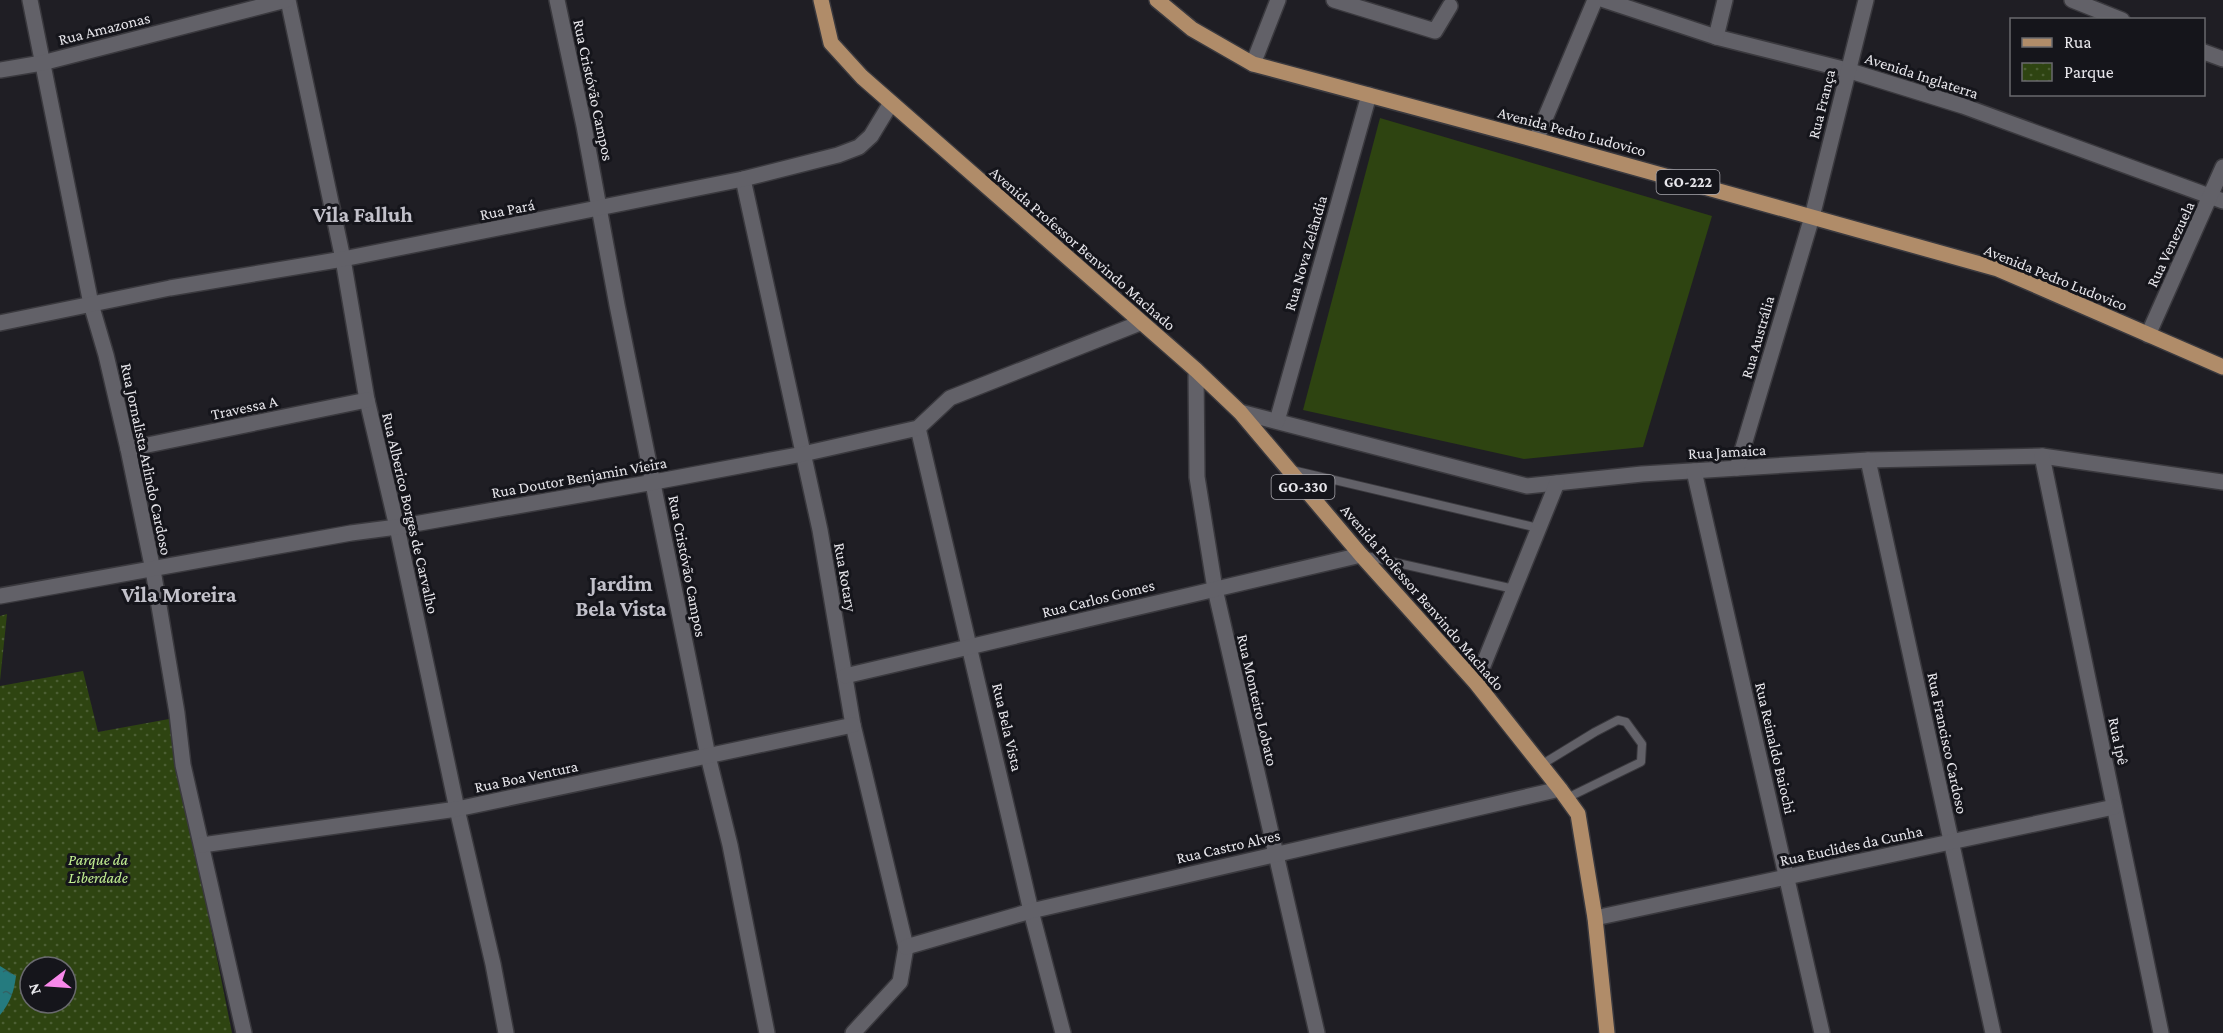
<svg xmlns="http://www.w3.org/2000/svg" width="2223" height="1033" font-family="'Crimson Pro',serif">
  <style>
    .park { fill: url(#park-dots); fill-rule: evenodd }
    .pitch { fill: #2e4411 }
    .water { fill: url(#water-ripples) }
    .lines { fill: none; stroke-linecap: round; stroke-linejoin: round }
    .lane-casing { stroke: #3a393e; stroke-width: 10 }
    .street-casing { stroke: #3a393e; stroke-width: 18 }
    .primary-casing { stroke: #3a393e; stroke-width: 18 }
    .lane { stroke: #626168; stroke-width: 8 }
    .street { stroke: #626168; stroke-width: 15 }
    .primary { stroke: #b08c69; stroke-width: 15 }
    .labels { text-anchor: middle; stroke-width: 6; stroke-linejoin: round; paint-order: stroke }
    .shield { fill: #15151b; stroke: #a8a7ad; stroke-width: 1.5 }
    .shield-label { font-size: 15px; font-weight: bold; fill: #e7e6eb }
    .street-label { font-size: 16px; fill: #e7e6eb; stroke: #15151b }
    .park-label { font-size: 16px; font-style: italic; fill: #c1ee91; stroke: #15151b }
    .district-label { font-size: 22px; font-weight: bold; fill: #c2c1ca; stroke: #15151b }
  </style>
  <defs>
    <pattern id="park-dots" width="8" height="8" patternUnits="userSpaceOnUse" patternTransform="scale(1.5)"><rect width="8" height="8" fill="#2e4411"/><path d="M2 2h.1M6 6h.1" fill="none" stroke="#4c5f34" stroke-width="1.8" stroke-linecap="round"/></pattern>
    <pattern id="water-ripples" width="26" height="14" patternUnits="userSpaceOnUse" patternTransform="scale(1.5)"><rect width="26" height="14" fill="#257b7f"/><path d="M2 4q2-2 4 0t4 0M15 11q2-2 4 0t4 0" fill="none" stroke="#336365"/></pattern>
  </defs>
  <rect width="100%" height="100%" fill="#1f1e24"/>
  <g class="park">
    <polygon points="7,614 0,681 0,616"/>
    <path d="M 83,671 L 98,732 L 169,719 L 232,1033 L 0,1033 L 0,686 ZM 30,967 L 66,967 L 66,1003 L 30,1003 Z"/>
  </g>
  <polygon class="pitch" points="1380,118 1712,216 1643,447 1524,459 1303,410"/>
  <path class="water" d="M 0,966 L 16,976 C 14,992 10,1003 0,1015 Z"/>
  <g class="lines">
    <defs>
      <g id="lane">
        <polyline points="1292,470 1538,528"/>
        <polyline points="1366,556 1514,589"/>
        <polyline points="1541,765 1595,732 1618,720 1626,722 1642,744 1641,762 1567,798"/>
      </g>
      <g id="street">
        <polyline points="30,0 91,304 106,355 128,449 153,570 177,713 183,765 244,1033"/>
        <polyline points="288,0 343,259 367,400 397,527 457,809 493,964 506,1033"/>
        <polyline points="557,0 584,126 617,305 708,756 730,845 767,1033"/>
        <polyline points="1334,0 1435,31 1450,6"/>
        <polyline points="1604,0 1716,37 1847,70 1963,106 2223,201"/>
        <polyline points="2072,0 2122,20"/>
        <polyline points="1716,37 1725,0"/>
        <polyline points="2204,52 2223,59"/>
        <polyline points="1253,64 1278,0"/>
        <polyline points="0,70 42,63 286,0"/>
        <polyline points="1536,140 1595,0"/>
        <polyline points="743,179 820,530 853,725 906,947 900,982 853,1033"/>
        <polyline points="0,323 170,288 343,259 743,179 838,155 859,147 871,136 891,103"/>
        <polyline points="2148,335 2223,167"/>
        <polyline points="1196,370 1197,477 1215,589 1317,1033"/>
        <polyline points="1240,412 1527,486 1642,474 1868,460 2042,456 2223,482"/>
        <polyline points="1277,421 1369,95"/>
        <polyline points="918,428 1031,911 1063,1033"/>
        <polyline points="128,449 367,400"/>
        <polyline points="2042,456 2161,1033"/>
        <polyline points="1868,460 1993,1033"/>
        <polyline points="1737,468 1812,217 1866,0"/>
        <polyline points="1694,471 1822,1033"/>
        <polyline points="0,596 351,533 397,527 654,482 803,454 918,428 950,398 1140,323"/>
        <polyline points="845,676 1361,555"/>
        <polyline points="1476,683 1557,483"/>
        <polyline points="202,845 457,809 853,725"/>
        <polyline points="1595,918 2114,807"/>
        <polyline points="906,947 1031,911 1560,789"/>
      </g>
      <g id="primary">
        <polyline points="821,0 831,43 862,77 1196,370 1240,412 1361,555 1476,683 1560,789 1578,814 1595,918 1607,1033"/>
        <polyline points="1157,0 1192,29 1253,64 1536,140 1998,269 2223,367"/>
      </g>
    </defs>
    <use href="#lane" class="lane-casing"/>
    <use href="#street" class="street-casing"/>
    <use href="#primary" class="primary-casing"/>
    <use href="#lane" class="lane"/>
    <use href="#street" class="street"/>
    <use href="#primary" class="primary"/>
  </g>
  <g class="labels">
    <g class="shield">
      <rect x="1656.5" y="170" width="63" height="24" rx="4.5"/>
      <rect x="1271.5" y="475" width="63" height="24" rx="4.5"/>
    </g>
    <g class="shield-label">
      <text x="1688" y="187">GO-222</text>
      <text x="1303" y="492">GO-330</text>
    </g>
    <g class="street-label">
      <text transform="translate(104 28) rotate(-14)" y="6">Rua Amazonas</text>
      <text transform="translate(1922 75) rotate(18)" y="6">Avenida Inglaterra</text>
      <text transform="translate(594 90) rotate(78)" y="6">Rua Cristóvão Campos</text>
      <text transform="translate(1821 104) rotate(-76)" y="6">Rua França</text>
      <text transform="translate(1572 131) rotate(15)" y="6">Avenida Pedro Ludovico</text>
      <text transform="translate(507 209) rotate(-11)" y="6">Rua Pará</text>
      <text transform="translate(2170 244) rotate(-65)" y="6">Rua Venezuela</text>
      <text transform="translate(1083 248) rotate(41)" y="6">Avenida Professor Benvindo Machado</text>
      <text transform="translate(1305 253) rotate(-74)" y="6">Rua Nova Zelândia</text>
      <text transform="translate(2056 277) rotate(22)" y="6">Avenida Pedro Ludovico</text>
      <text transform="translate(1757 337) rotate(-74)" y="6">Rua Austrália</text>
      <text transform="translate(244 407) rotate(-12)" y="6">Travessa A</text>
      <text transform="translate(1727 451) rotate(-3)" y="6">Rua Jamaica</text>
      <text transform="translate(147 459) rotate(78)" y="6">Rua Jornalista Arlindo Cardoso</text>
      <text transform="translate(579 477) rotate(-10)" y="6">Rua Doutor Benjamin Vieira</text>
      <text transform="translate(411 513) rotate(77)" y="6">Rua Alberico Borges de Carvalho</text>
      <text transform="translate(688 566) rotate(79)" y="6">Rua Cristóvão Campos</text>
      <text transform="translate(846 577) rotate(80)" y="6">Rua Rotary</text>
      <text transform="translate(1423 597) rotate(49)" y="6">Avenida Professor Benvindo Machado</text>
      <text transform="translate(1098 598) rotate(-14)" y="6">Rua Carlos Gomes</text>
      <text transform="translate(1258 700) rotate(77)" y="6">Rua Monteiro Lobato</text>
      <text transform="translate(1008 727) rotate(77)" y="6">Rua Bela Vista</text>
      <text transform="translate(2119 741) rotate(78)" y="6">Rua Ipê</text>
      <text transform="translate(1948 743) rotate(78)" y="6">Rua Francisco Cardoso</text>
      <text transform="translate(1776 748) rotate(77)" y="6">Rua Reinaldo Baiochi</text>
      <text transform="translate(526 776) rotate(-12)" y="6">Rua Boa Ventura</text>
      <text transform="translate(1851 845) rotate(-12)" y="6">Rua Euclides da Cunha</text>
      <text transform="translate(1228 846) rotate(-13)" y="6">Rua Castro Alves</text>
    </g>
    <g class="park-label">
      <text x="98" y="865">Parque da<tspan x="98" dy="18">Liberdade</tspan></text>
    </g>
    <g class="district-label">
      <text x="363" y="222">Vila Falluh</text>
      <text x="621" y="591">Jardim<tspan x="621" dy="25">Bela Vista</tspan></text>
      <text x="179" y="602">Vila Moreira</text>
    </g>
  </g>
  <rect x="2010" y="18" width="195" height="78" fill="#15151b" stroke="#69696e" stroke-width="1.5"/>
  <rect x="2022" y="38" width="30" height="9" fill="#b08c69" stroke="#69696e" stroke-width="1.5"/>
  <text x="2064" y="48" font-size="18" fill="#e7e6eb">Rua</text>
  <rect x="2022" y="63" width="30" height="18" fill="url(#park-dots)" stroke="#69696e" stroke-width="1.5"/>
  <text x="2064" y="78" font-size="18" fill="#e7e6eb">Parque</text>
  <g transform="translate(48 985) rotate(253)"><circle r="28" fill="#15151b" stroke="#69696e" stroke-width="1.5"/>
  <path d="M0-4.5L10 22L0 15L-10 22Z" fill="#f888ea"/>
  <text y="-9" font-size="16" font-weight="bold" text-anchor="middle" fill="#e7e6eb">N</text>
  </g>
</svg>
